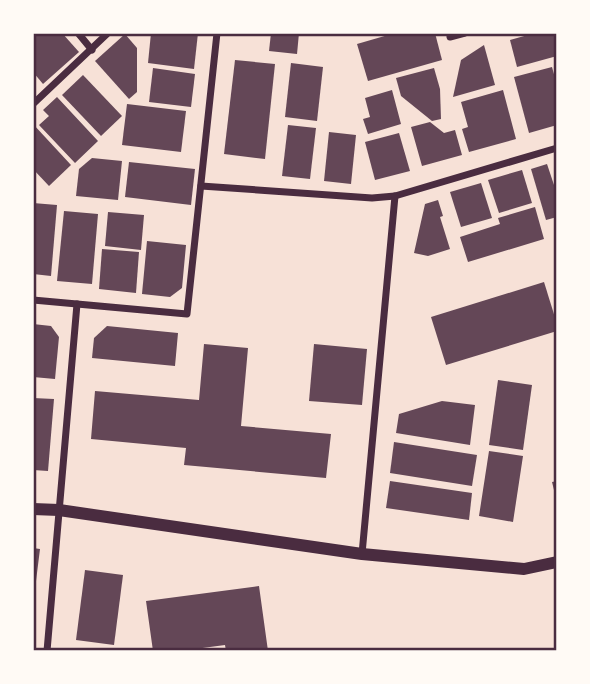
<svg xmlns="http://www.w3.org/2000/svg" width="590" height="684" font-family="'Space Grotesk',sans-serif">
  <style>
    .building { fill: #644757 }
    .lines { fill: none; stroke-linecap: round; stroke-linejoin: round }
    .minor { stroke: #4a2c40; stroke-width: 7 }
    .tertiary { stroke: #4a2c40; stroke-width: 12 }
    .neatline { fill: none; stroke: #4a2c40; stroke-width: 2.5 }
  </style>
  <rect width="100%" height="100%" fill="#f7e1d7"/>
  <g class="building">
    <polygon points="38,33 62,33 79,52 43,84 33,72 33,37"/>
    <polygon points="151,33 198,33 194,69 148,63"/>
    <polygon points="271,33 299,33 297,54 269,51"/>
    <polygon points="395,33 435,33 442,60 368,81 357,44"/>
    <polygon points="535,33 554,33 557,56 517,67 510,40"/>
    <polygon points="125,34 137,48 137,92 129,99 95,61"/>
    <polygon points="484,45 495,85 453,97 461,60"/>
    <polygon points="235,60 275,64 265,159 224,154"/>
    <polygon points="291,63 323,67 317,121 285,117"/>
    <polygon points="552,67 557,85 557,125 529,133 514,77"/>
    <polygon points="153,68 195,74 191,107 149,102"/>
    <polygon points="434,68 440,89 441,119 432,121 401,96 396,78"/>
    <polygon points="83,75 122,116 101,136 62,95"/>
    <polygon points="392,90 401,124 368,134 363,119 370,117 365,98"/>
    <polygon points="503,90 516,139 469,152 462,129 468,127 461,102"/>
    <polygon points="57,97 98,141 75,163 39,125 49,116 43,110"/>
    <polygon points="127,104 186,111 181,152 122,145"/>
    <polygon points="430,122 444,133 455,130 462,155 422,166 411,127"/>
    <polygon points="33,124 71,165 49,186 33,169"/>
    <polygon points="288,125 316,128 310,179 282,176"/>
    <polygon points="329,132 356,135 351,184 324,181"/>
    <polygon points="399,133 410,171 375,180 365,142"/>
    <polygon points="92,158 122,161 118,200 76,196 79,169"/>
    <polygon points="129,162 195,169 191,205 125,197"/>
    <polygon points="547,164 557,194 557,217 546,220 531,169"/>
    <polygon points="522,170 532,203 499,213 488,180"/>
    <polygon points="481,183 492,218 461,227 450,192"/>
    <polygon points="438,200 443,216 440,217 450,249 428,256 414,253 425,204"/>
    <polygon points="33,203 57,205 51,276 33,274"/>
    <polygon points="535,207 544,239 468,262 460,237 500,224 498,218"/>
    <polygon points="64,211 98,214 92,284 57,281"/>
    <polygon points="108,212 144,215 141,250 105,246"/>
    <polygon points="147,241 186,245 182,288 170,297 142,294"/>
    <polygon points="102,249 139,252 136,293 99,289"/>
    <polygon points="544,282 557,324 557,331 446,365 431,317"/>
    <polygon points="33,324 51,326 59,337 55,379 33,377"/>
    <polygon points="107,326 178,333 175,366 92,358 94,338"/>
    <polygon points="204,344 248,348 241,426 331,434 326,478 184,465 186,448 91,439 95,391 199,400"/>
    <polygon points="314,344 367,349 362,405 309,401"/>
    <polygon points="498,380 532,385 523,450 489,445"/>
    <polygon points="33,398 54,399 48,471 33,470"/>
    <polygon points="442,401 475,405 470,445 396,433 399,414"/>
    <polygon points="394,442 477,455 472,486 390,473"/>
    <polygon points="489,451 523,456 513,522 479,516"/>
    <polygon points="390,481 472,493 469,520 386,508"/>
    <polygon points="557,481 557,498 556,498 552,482"/>
    <polygon points="33,548 40,549 35,589 33,589"/>
    <polygon points="85,570 123,575 114,645 76,640"/>
    <polygon points="259,586 268,651 226,651 225,645 180,651 153,651 146,601"/>
  </g>
  <g class="lines">
    <g class="minor">
      <polyline points="78,33 92,50"/>
      <polyline points="450,37 465,33"/>
      <polyline points="33,104 108,33"/>
      <polyline points="201,186 372,198 395,196 557,148"/>
      <polyline points="33,300 187,314 217,33"/>
      <polyline points="362,554 395,196"/>
      <polyline points="47,651 77,304"/>
    </g>
    <polyline class="tertiary" points="33,509 59,510 362,554 524,569 557,562"/>
  </g>
  <rect width="590" height="684" fill="none" stroke="#fffaf5" stroke-width="70"/>
  <rect x="35" y="35" width="520" height="614" class="neatline"/>
</svg>
